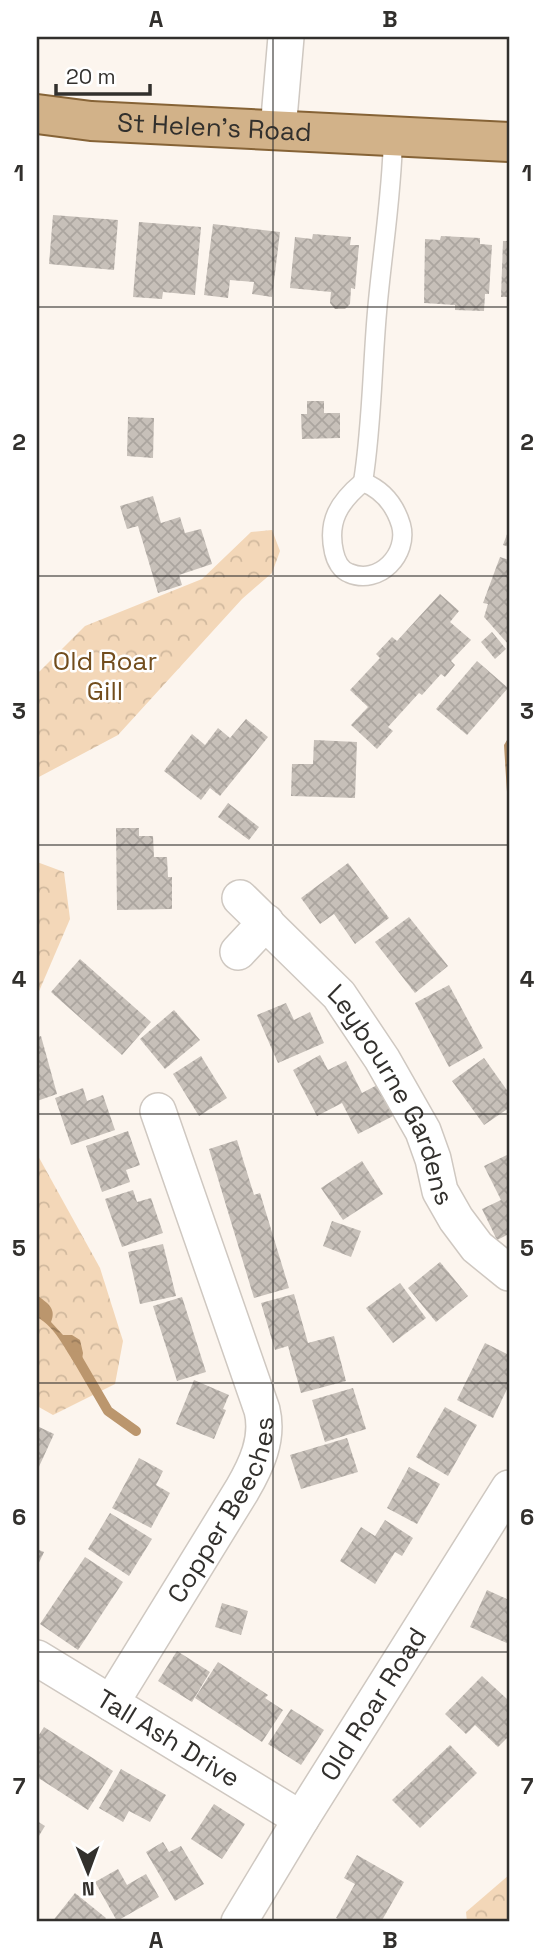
<svg xmlns="http://www.w3.org/2000/svg" width="546" height="1959" font-family="'Space Grotesk',sans-serif">
  <style>
    .forest { fill: url(#forest-crowns) }
    .water { fill: url(#water-ripples) }
    .lines { fill: none; stroke-linecap: round; stroke-linejoin: round }
    .stream { stroke: #bb966d; stroke-width: 10 }
    .building { fill: url(#building-cross-hatch) }
    .lane-casing { stroke: #cfc8c1; stroke-width: 21 }
    .street-casing { stroke: #cfc8c1; stroke-width: 38 }
    .primary-casing { stroke: #866336; stroke-width: 42 }
    .lane { stroke: #fff; stroke-width: 18 }
    .street { stroke: #fff; stroke-width: 35 }
    .primary { stroke: #d2b289; stroke-width: 38 }
    .grid { fill: none; stroke: #32302d; stroke-width: 2; stroke-opacity: 0.55 }
    .labels { text-anchor: middle; stroke-width: 5; stroke-linejoin: round; paint-order: stroke }
    .street-label { font-size: 26px; fill: #32302d; stroke: #fff }
    .park-label { font-size: 26px; fill: #724d1d; stroke: #fff }
    .neatline { fill: none; stroke: #32302d; stroke-width: 2.5 }
    .grid-label { font-size: 23px; text-anchor: middle; font-weight: bold; fill: #32302d }
  </style>
  <defs>
    <pattern id="forest-crowns" width="20" height="18" patternUnits="userSpaceOnUse" patternTransform="scale(1.75)"><rect width="20" height="18" fill="#f3d7b8"/><path d="M2 6a3 3 0 1 1 6 0M12 15a3 3 0 1 1 6 0" fill="none" stroke="#d1b99e"/></pattern>
    <pattern id="water-ripples" width="26" height="14" patternUnits="userSpaceOnUse" patternTransform="scale(1.75)"><rect width="26" height="14" fill="#bb966d"/><path d="M2 4q2-2 4 0t4 0M15 11q2-2 4 0t4 0" fill="none" stroke="#997b5a"/></pattern>
    <pattern id="building-cross-hatch" width="8" height="8" patternUnits="userSpaceOnUse" patternTransform="scale(1.75)"><rect width="8" height="8" fill="#c7c0b9"/><path d="M0 0l8 8M0 8l8-8" fill="none" stroke="#aba59f"/></pattern>
  </defs>
  <rect width="100%" height="100%" fill="#fcf5ee"/>
  <g class="forest">
    <polygon points="272,530 280,551 272,573 242,599 118,735 37,778 37,674 85,626 202,579 251,532"/>
    <polygon points="37,862 64,872 70,919 37,996"/>
    <polygon points="37,1154 100,1268 123,1341 115,1384 53,1415 37,1406"/>
    <polygon points="509,1875 509,1922 467,1922 466,1912"/>
  </g>
  <g class="water">
    <polygon points="509,737 509,824 504,745"/>
    <path d="M 37,1295 C 47,1303 57,1308 51,1322 L 63,1335 L 72,1335 L 80,1340 L 83,1353 L 81,1366 L 76,1365 C 64,1348 56,1328 37,1317 Z"/>
  </g>
  <g class="lines">
    <polyline class="stream" points="76,1356 108,1411 136,1431"/>
  </g>
  <g class="building">
    <polygon points="53,215 118,220 114,270 49,264"/>
    <polygon points="139,222 201,227 195,295 163,292 162,299 133,297"/>
    <polygon points="213,224 280,232 272,297 252,294 254,282 230,280 228,298 204,295"/>
    <polygon points="313,234 351,237 350,245 359,245 355,289 351,288 350,304 345,309 335,309 330,303 331,292 290,288 295,237 312,239"/>
    <polygon points="441,236 480,238 480,244 492,245 489,294 485,294 484,311 455,310 455,305 424,303 425,239 440,240"/>
    <polygon points="503,241 509,241 509,297 501,297"/>
    <polygon points="307,401 324,401 324,413 340,413 340,438 302,439 301,414 307,414"/>
    <polygon points="128,417 154,418 153,458 127,456"/>
    <polygon points="153,496 161,523 180,517 185,533 201,529 212,564 179,575 182,585 158,593 138,526 127,529 120,506"/>
    <polygon points="509,529 509,547 503,545"/>
    <polygon points="500,557 509,560 509,645 484,617 488,604 483,603"/>
    <polygon points="440,594 459,611 450,622 471,640 451,661 455,665 445,677 441,674 422,695 419,693 388,727 393,731 377,749 351,725 368,707 350,690 380,658 376,654 392,637 397,641"/>
    <polygon points="492,632 506,649 495,659 481,642"/>
    <polygon points="477,661 508,688 467,735 436,709"/>
    <polygon points="246,719 268,737 220,796 210,788 201,800 164,771 192,734 205,745 218,728 230,738"/>
    <polygon points="314,740 357,742 355,798 291,796 292,764 313,764"/>
    <polygon points="228,803 259,827 249,840 218,817"/>
    <polygon points="116,828 139,828 139,836 153,836 154,857 167,857 168,877 172,877 172,909 117,910"/>
    <polygon points="348,863 389,918 355,944 334,914 320,924 301,898"/>
    <polygon points="409,917 448,966 415,993 375,942"/>
    <polygon points="80,959 151,1022 122,1055 51,992"/>
    <polygon points="449,985 483,1048 449,1067 415,1003"/>
    <polygon points="286,1003 294,1020 310,1012 324,1043 278,1063 257,1015"/>
    <polygon points="174,1010 200,1040 165,1069 140,1039"/>
    <polygon points="41,1036 57,1094 37,1101 37,1037"/>
    <polygon points="320,1055 328,1070 346,1061 362,1093 381,1083 397,1114 358,1134 342,1103 317,1116 293,1070"/>
    <polygon points="201,1056 227,1098 199,1116 173,1074"/>
    <polygon points="484,1058 509,1093 509,1108 484,1125 452,1081"/>
    <polygon points="83,1088 87,1101 103,1095 115,1130 71,1145 55,1098"/>
    <polygon points="128,1131 140,1165 126,1170 130,1182 102,1192 86,1146"/>
    <polygon points="237,1140 254,1195 260,1193 289,1288 254,1298 209,1149"/>
    <polygon points="509,1154 509,1234 497,1240 482,1209 501,1200 484,1166"/>
    <polygon points="362,1161 383,1194 343,1220 321,1188"/>
    <polygon points="133,1190 137,1202 151,1198 163,1233 122,1247 105,1199"/>
    <polygon points="332,1221 361,1231 351,1257 323,1246"/>
    <polygon points="163,1244 176,1296 140,1304 128,1252"/>
    <polygon points="440,1262 468,1296 436,1322 408,1288"/>
    <polygon points="400,1283 426,1318 393,1343 366,1308"/>
    <polygon points="294,1294 308,1343 334,1336 346,1381 301,1393 288,1346 275,1350 261,1303"/>
    <polygon points="182,1297 206,1372 177,1381 153,1306"/>
    <polygon points="485,1343 509,1355 509,1385 493,1418 457,1400"/>
    <polygon points="194,1380 229,1395 223,1409 226,1410 214,1439 176,1424"/>
    <polygon points="353,1388 366,1429 325,1442 312,1400"/>
    <polygon points="445,1407 477,1425 448,1476 416,1457"/>
    <polygon points="37,1426 54,1434 37,1471"/>
    <polygon points="347,1438 358,1472 301,1489 290,1455"/>
    <polygon points="139,1458 163,1471 156,1485 170,1493 151,1528 112,1508"/>
    <polygon points="409,1467 440,1484 417,1524 387,1508"/>
    <polygon points="110,1513 152,1539 129,1576 88,1549"/>
    <polygon points="385,1520 413,1538 402,1556 395,1552 375,1584 340,1561 361,1527 375,1536"/>
    <polygon points="37,1549 44,1552 37,1567"/>
    <polygon points="85,1557 123,1582 78,1650 40,1624"/>
    <polygon points="487,1590 509,1600 509,1644 470,1627"/>
    <polygon points="222,1603 248,1611 241,1635 215,1627"/>
    <polygon points="177,1651 210,1672 192,1702 158,1681"/>
    <polygon points="218,1662 268,1695 265,1698 283,1710 262,1742 195,1698"/>
    <polygon points="482,1676 507,1699 509,1697 509,1736 498,1747 475,1725 466,1734 445,1714"/>
    <polygon points="291,1709 324,1730 301,1765 268,1744"/>
    <polygon points="44,1727 113,1771 88,1810 37,1777 37,1738"/>
    <polygon points="450,1745 477,1773 420,1828 392,1800"/>
    <polygon points="121,1769 166,1795 150,1822 129,1811 123,1822 99,1808"/>
    <polygon points="214,1804 245,1824 222,1859 191,1839"/>
    <polygon points="37,1821 45,1826 37,1839"/>
    <polygon points="163,1842 169,1852 181,1846 204,1884 175,1901 146,1852"/>
    <polygon points="357,1855 404,1882 381,1922 345,1922 336,1918 355,1884 344,1878"/>
    <polygon points="118,1869 127,1885 146,1874 159,1897 117,1921 95,1882"/>
    <polygon points="75,1893 106,1918 103,1922 52,1922"/>
  </g>
  <g class="lines">
    <defs>
      <g id="lane">
        <path d="M 363,482 C 372,426 372,369 377,312 C 382,253 392,196 393,137"/>
        <path d="M 363,482 C 383,490 395,505 401,525 C 409,554 379,586 349,573 C 341,570 336,561 334,552 C 327,521 339,502 363,482 Z"/>
      </g>
      <g id="street">
        <polyline points="278,130 286,37"/>
        <path id="s1" d="M 240,898 L 339,995 L 382,1059 L 423,1131 L 433,1159 L 440,1191 L 456,1219 L 477,1247 L 509,1273"/>
        <polyline points="238,952 266,922"/>
        <path id="s2" d="M 37,1658 L 301,1819"/>
        <path id="s3" d="M 111,1703 L 242,1490 C 256,1466 269,1439 262,1410 L 158,1111"/>
        <path id="s4" d="M 239,1922 L 301,1819 L 509,1488"/>
      </g>
      <g id="primary">
        <path id="s5" d="M 37,114 L 91,121 L 509,142"/>
      </g>
    </defs>
    <use href="#lane" class="lane-casing"/>
    <use href="#street" class="street-casing"/>
    <use href="#primary" class="primary-casing"/>
    <use href="#lane" class="lane"/>
    <use href="#street" class="street"/>
    <use href="#primary" class="primary"/>
  </g>
  <path class="grid" d="M 273,37 L 273,1922M 37,307 L 509,307M 37,576 L 509,576M 37,845 L 509,845M 37,1114 L 509,1114M 37,1383 L 509,1383M 37,1652 L 509,1652"/>
  <g class="labels">
    <g class="street-label">
      <text dy="9" stroke="none"><textPath href="#s5" startOffset="178">St Helen's Road</textPath></text>
      <text dy="9" stroke="none"><textPath href="#s1" startOffset="252">Leybourne Gardens</textPath></text>
      <text dy="9" stroke="none"><textPath href="#s3" startOffset="224">Copper Beeches</textPath></text>
      <text dy="9" stroke="none"><textPath href="#s4" startOffset="256">Old Roar Road</textPath></text>
      <text dy="9" stroke="none"><textPath href="#s2" startOffset="154">Tall Ash Drive</textPath></text>
    </g>
    <g class="park-label">
      <text x="105" y="670">Old Roar<tspan x="105" dy="30">Gill</tspan></text>
    </g>
  </g>
  <rect width="546" height="1959" fill="none" stroke="#ffffff" stroke-width="77"/>
  <g transform="translate(88 1872) rotate(179)" stroke="#ffffff" stroke-width="5" paint-order="stroke">
  <path d="M0-5L12 26L0 18L-12 26Z" fill="#32302d"/>
  <text y="-10" font-size="19" font-weight="bold" text-anchor="middle" fill="#32302d">N</text>
  </g>
  <path d="M56 84v10h94v-10" fill="none" stroke="#32302d" stroke-width="3.5"/>
  <text x="66" y="84" font-size="21" fill="#32302d" stroke="#ffffff" stroke-width="5" paint-order="stroke">20 m</text>
  <rect x="38" y="38" width="470" height="1882" class="neatline"/>
  <g class="grid-label">
    <text x="156" y="27">A</text>
    <text x="390" y="27">B</text>
    <text x="19" y="181">1</text>
    <text x="527" y="181">1</text>
    <text x="19" y="450">2</text>
    <text x="527" y="450">2</text>
    <text x="19" y="719">3</text>
    <text x="527" y="719">3</text>
    <text x="19" y="987">4</text>
    <text x="527" y="987">4</text>
    <text x="19" y="1256">5</text>
    <text x="527" y="1256">5</text>
    <text x="19" y="1525">6</text>
    <text x="527" y="1525">6</text>
    <text x="19" y="1794">7</text>
    <text x="527" y="1794">7</text>
    <text x="156" y="1948">A</text>
    <text x="390" y="1948">B</text>
  </g>
</svg>
